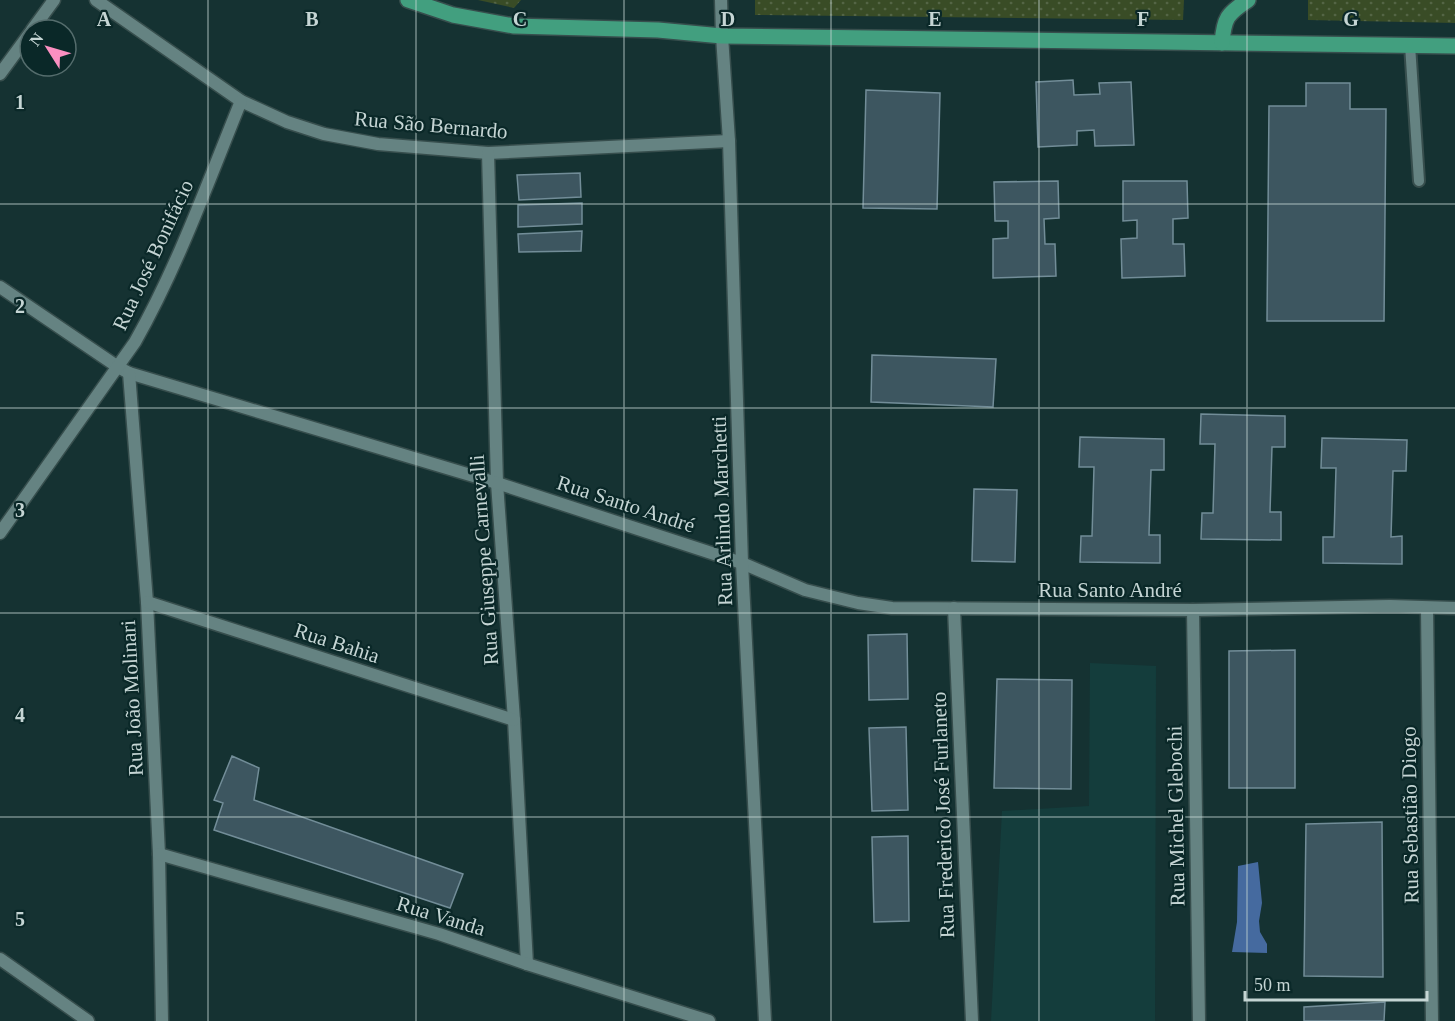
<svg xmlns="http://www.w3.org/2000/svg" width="1455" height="1021" font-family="Georgia,serif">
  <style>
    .built { fill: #143d3c }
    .green { fill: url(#green-dots) }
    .water { fill: #456a9f }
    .building { fill: #3d5660; stroke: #728d98; stroke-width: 1.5 }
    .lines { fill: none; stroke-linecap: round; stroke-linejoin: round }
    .service-casing { stroke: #374e4d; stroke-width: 14 }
    .minor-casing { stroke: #374e4d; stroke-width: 15 }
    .tertiary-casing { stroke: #374e4d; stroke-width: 15 }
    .primary-casing { stroke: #374e4d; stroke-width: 18 }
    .service { stroke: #658382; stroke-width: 10 }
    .minor { stroke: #658382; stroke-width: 12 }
    .tertiary { stroke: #658382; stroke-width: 12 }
    .primary { stroke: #429f7f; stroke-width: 15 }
    .grid { fill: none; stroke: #c5d5d4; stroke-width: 1.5; stroke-opacity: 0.55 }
    .labels { text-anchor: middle; stroke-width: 4.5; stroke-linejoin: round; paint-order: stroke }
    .street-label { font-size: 21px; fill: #c5d5d4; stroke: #0a2828 }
    .grid-label { font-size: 20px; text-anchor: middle; font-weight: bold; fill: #c5d5d4; stroke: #0a2828; stroke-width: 4.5; stroke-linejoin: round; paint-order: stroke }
  </style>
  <defs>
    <pattern id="green-dots" width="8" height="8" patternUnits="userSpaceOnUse" patternTransform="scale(1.5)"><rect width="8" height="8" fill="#394c26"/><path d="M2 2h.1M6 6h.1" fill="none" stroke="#546545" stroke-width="1.8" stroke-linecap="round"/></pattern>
  </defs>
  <rect width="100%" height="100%" fill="#153232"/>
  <polygon class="built" points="1090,663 1156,666 1155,1021 991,1021 1002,811 1089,806"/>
  <g class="green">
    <polygon points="478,0 521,0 514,8"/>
    <polygon points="755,0 1184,0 1183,20 755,15"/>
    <polygon points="1308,0 1455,0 1455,23 1308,20"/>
  </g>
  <polygon class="water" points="1258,862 1262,903 1259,921 1260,932 1267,944 1267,953 1232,952 1237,922 1238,866"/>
  <g class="building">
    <polygon points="1073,80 1074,95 1100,94 1099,83 1131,82 1134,145 1095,146 1094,130 1077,131 1077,145 1038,147 1036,82"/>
    <polygon points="1306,83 1350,83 1350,109 1386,109 1384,321 1267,321 1269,106 1306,106"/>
    <polygon points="866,90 940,93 937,209 863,208"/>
    <polygon points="580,173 581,197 519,200 517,175"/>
    <polygon points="1058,181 1059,218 1044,219 1045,244 1055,244 1056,276 993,278 993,239 1008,238 1008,221 995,221 994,182"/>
    <polygon points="1123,181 1187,181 1188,218 1173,219 1173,244 1184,244 1185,276 1122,278 1121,239 1137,238 1137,220 1123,221"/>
    <polygon points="582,203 582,224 518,227 518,205"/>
    <polygon points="582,231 581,251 519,252 518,234"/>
    <polygon points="872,355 996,359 993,407 871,402"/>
    <polygon points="1201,414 1285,416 1285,447 1272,447 1270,512 1281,512 1281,540 1201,539 1202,513 1213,513 1215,444 1200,444"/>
    <polygon points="1080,437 1164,439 1164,470 1151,470 1149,535 1160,535 1160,563 1080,562 1081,536 1092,536 1094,467 1079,467"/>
    <polygon points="1322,438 1407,440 1406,471 1393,471 1391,537 1402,536 1402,564 1323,563 1323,537 1334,537 1336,468 1321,468"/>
    <polygon points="974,489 1017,490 1015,562 972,561"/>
    <polygon points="907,634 908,699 869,700 868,635"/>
    <polygon points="1295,650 1295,788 1229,788 1229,651"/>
    <polygon points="997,679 1072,680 1071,789 994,788"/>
    <polygon points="906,727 908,810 872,811 869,728"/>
    <polygon points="232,756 259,768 254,800 463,874 450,908 214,830 223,803 214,800"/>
    <polygon points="1382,822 1383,977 1304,976 1306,824"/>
    <polygon points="908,836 909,921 874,922 872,837"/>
    <polygon points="1385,1002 1384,1021 1304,1021 1304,1007"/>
  </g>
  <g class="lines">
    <defs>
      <polyline id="service" points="1410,45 1419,181"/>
      <g id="minor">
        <polyline points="96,0 241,101 287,122 324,134 378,144 488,153 729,141"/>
        <polyline points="32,30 54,0"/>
        <polyline points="0,74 30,33"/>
        <polyline points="488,153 497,483 514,720 527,964"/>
        <polyline points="0,287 118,367 129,373 497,483 742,563 805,590 858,603 892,608 1193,610 1390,606 1455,608"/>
        <polyline points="129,373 147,602 159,854 162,1021"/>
        <path d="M 0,533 L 135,342 C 178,266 208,182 241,101"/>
        <polyline points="147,602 514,720"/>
        <polyline points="954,608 972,1021"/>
        <polyline points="1427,609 1432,1021"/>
        <polyline points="1193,610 1199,1021"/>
        <polyline points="159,854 439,934 527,964 709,1021"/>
        <polyline points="0,959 88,1021"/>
      </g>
      <polyline id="tertiary" points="721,0 722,36 729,141 742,563 765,1021"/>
      <g id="primary">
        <polyline points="408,0 453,15 514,26 658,30 722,36 1455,46"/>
        <path d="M 1222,43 C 1224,18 1227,14 1248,0"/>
      </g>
    </defs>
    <use href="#service" class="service-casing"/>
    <use href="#minor" class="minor-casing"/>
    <use href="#tertiary" class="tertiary-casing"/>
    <use href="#primary" class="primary-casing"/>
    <use href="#service" class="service"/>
    <use href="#minor" class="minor"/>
    <use href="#tertiary" class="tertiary"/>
    <use href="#primary" class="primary"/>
  </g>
  <path class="grid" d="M 208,0 L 208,1021M 416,0 L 416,1021M 624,0 L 624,1021M 831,0 L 831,1021M 1039,0 L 1039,1021M 1247,0 L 1247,1021M 0,204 L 1455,204M 0,408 L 1455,408M 0,613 L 1455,613M 0,817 L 1455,817"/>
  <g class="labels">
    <g class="street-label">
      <text transform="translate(431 125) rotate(5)" y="7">Rua São Bernardo</text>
      <text transform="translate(153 255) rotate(-65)" y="7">Rua José Bonifácio</text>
      <text transform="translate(626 504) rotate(18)" y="7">Rua Santo André</text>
      <text transform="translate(722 511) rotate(-92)" y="7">Rua Arlindo Marchetti</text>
      <text transform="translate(484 560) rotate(-94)" y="7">Rua Giuseppe Carnevalli</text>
      <text x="1110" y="597">Rua Santo André</text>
      <text transform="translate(337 643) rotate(18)" y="7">Rua Bahia</text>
      <text transform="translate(132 698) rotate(-93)" y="7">Rua João Molinari</text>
      <text transform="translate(943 815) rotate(-92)" y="7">Rua Frederico José Furlaneto</text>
      <text transform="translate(1410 815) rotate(-91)" y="7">Rua Sebastião Diogo</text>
      <text transform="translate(1176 816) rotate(-91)" y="7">Rua Michel Glebochi</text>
      <text transform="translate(441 916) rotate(17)" y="7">Rua Vanda</text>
    </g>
  </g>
  <g class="grid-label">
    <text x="104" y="26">A</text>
    <text x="312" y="26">B</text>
    <text x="520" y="26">C</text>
    <text x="728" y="26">D</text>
    <text x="935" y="26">E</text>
    <text x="1143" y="26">F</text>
    <text x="1351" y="26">G</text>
    <text x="20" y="109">1</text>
    <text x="20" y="313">2</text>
    <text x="20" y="517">3</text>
    <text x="20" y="722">4</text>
    <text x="20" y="926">5</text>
  </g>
  <g transform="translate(48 48) rotate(307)"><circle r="28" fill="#0a2828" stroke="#556d6d" stroke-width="1.5"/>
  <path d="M0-4.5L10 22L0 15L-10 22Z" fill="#fc8fc1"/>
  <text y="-9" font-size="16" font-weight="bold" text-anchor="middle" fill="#c5d5d4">N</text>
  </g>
  <path d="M1245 991v9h182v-9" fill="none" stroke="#c5d5d4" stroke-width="3"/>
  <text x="1254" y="991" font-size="18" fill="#c5d5d4" stroke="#0a2828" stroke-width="4.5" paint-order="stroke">50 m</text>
</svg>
